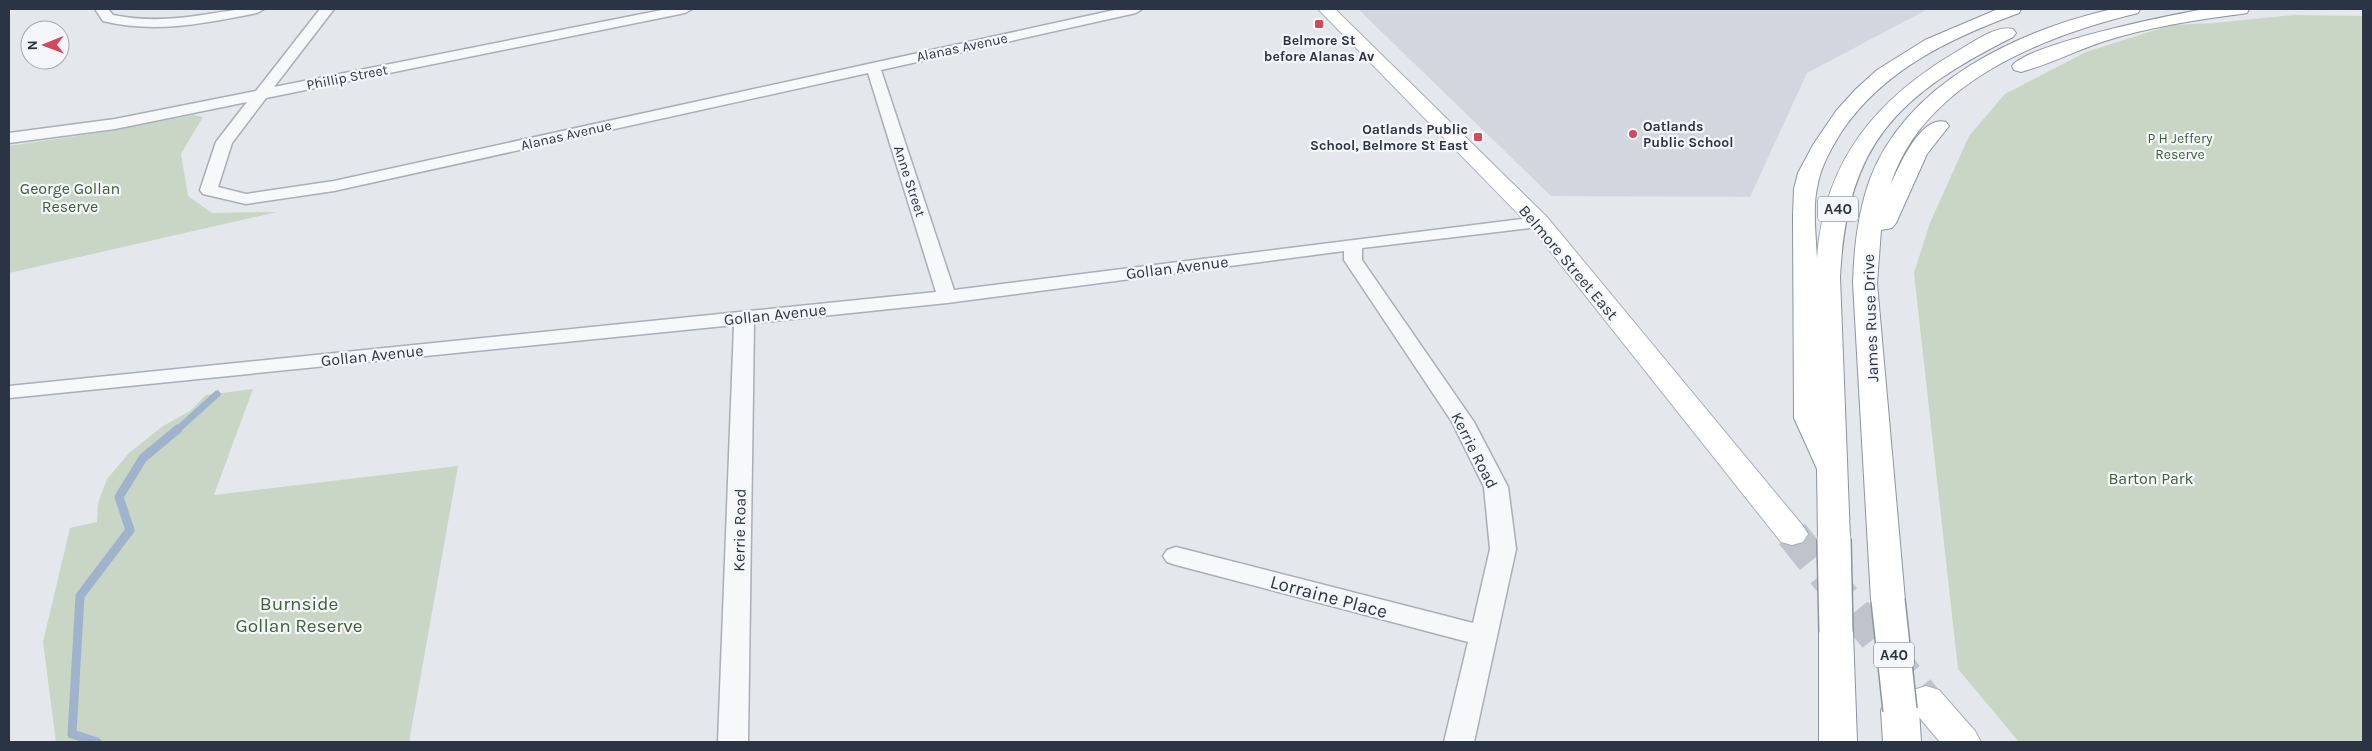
<svg xmlns="http://www.w3.org/2000/svg" width="2372" height="751" font-family="Karla,sans-serif">
  <style>
    .built { fill: #d2d6de }
    .green { fill: #c9d6c5 }
    .lines { fill: none; stroke-linecap: round; stroke-linejoin: round }
    .stream-far1 { stroke: #9fb4cc; stroke-width: 7 }
    .stream { stroke: #9fb4cc; stroke-width: 9 }
    .secondary-tunnel { stroke: #bfc3cb; stroke-width: 33; stroke-dasharray: 33 17; stroke-linecap: butt }
    .street-casing { stroke: #a9aeb7; stroke-width: 3 }
    .secondary-casing { stroke: #a9aeb7; stroke-width: 2 }
    .highway-casing { stroke: #8b94a3; stroke-width: 2 }
    .street { fill: #f7f8fa; fill-rule: evenodd }
    .secondary { fill: #fff; fill-rule: evenodd }
    .highway { fill: #fff; fill-rule: evenodd }
    .highway-bridge-casing { stroke: #8b94a3; stroke-width: 36; stroke-linecap: butt }
    .highway-bridge { stroke: #fff; stroke-width: 33 }
    .poi-dot { fill: #d1495b; stroke: #f4f6f9; stroke-width: 2 }
    .labels { text-anchor: middle; stroke-width: 4.5; stroke-linejoin: round; paint-order: stroke }
    .far-poi-label { font-size: 14px; font-weight: bold; fill: #2b3445; stroke: #f4f6f9 }
    .far-street-label { font-size: 14px; fill: #2b3445; stroke: #f4f6f9 }
    .far-park-label { font-size: 14px; fill: #3f6138; stroke: #f4f6f9 }
    .shield { fill: #f4f6f9; stroke: #676e7b; stroke-width: 1 }
    .shield-label { font-size: 15px; font-weight: bold; fill: #2b3445 }
    .park-label { font-size: 16px; fill: #3f6138; stroke: #f4f6f9 }
    .street-label { font-size: 16px; fill: #2b3445; stroke: #f4f6f9 }
    .near-street-label { font-size: 19px; fill: #2b3445; stroke: #f4f6f9 }
    .near-park-label { font-size: 19px; fill: #3f6138; stroke: #f4f6f9 }
  </style>
  <rect width="100%" height="100%" fill="#e4e7ec"/>
  <polygon class="built" points="1358,9 1928,9 1807,73 1750,197 1551,196"/>
  <g class="green">
    <polygon points="2293,15 2363,16 2363,742 2019,742 1958,669 1914,273 1930,223 1969,136 2005,94 2086,52 2171,25 2214,23"/>
    <polygon points="193,115 203,117 181,154 188,196 212,213 277,212 9,273 9,146 97,133"/>
    <polygon points="253,389 214,495 458,466 409,742 56,742 43,642 70,528 97,522 98,503 107,479 129,453 163,426 190,411 206,395"/>
  </g>
  <g class="lines">
    <polyline class="stream-far1" points="177,430 217,394"/>
    <polyline class="stream" points="97,742 72,734 80,596 130,530 119,497 143,458 178,429"/>
    <polyline class="secondary-tunnel" points="1792,534 1926,700"/>
    <defs>
      <g id="street">
        <path d="M 95,9 L 108,9 L 113,15 C 142,21 172,20 202,15 C 223,12 242,8 264,9 L 257,13 C 206,23 155,34 103,21 Z"/>
        <polygon points="320,9 334,9 274,87 667,9 692,9 685,13 266,98 232,143 218,187 246,194 334,181 1119,9 1142,9 1136,13 881,70 954,290 1539,217 1545,218 1548,222 1545,226 1539,227 1362,248 1362,260 1474,422 1508,487 1516,549 1474,742 1444,742 1468,642 1176,565 1167,562 1163,556 1167,550 1176,547 1473,623 1490,549 1484,487 1452,422 1344,260 1344,251 947,303 754,323 748,742 718,742 734,325 9,398 9,386 936,292 868,73 334,191 246,204 203,194 200,190 216,142 247,102 115,129 9,143 9,133 115,119 256,91"/>
      </g>
      <g id="secondary">
        <polygon points="1318,9 1335,9 1547,217 1803,526 1808,534 1803,542 1792,545 1781,542 1531,227"/>
        <polygon points="1926,686 1939,690 1975,731 1981,742 1940,742 1913,710 1908,700 1913,690"/>
      </g>
      <g id="highway">
        <path d="M 1998,9 L 2021,9 L 2019,13 C 1951,38 1884,69 1842,131 C 1832,147 1822,164 1818,183 C 1812,207 1816,234 1817,259 C 1824,159 1878,97 1961,49 C 1975,41 1997,25 2013,29 L 2016,33 L 2013,37 C 1898,95 1847,142 1840,277 L 1850,539 L 1845,547 L 1834,550 L 1823,547 L 1818,539 L 1817,469 L 1794,418 L 1793,215 L 1794,189 L 1798,173 L 1813,145 L 1836,111 L 1856,89 L 1877,70 L 1925,40 Z"/>
        <path d="M 2112,9 L 2140,9 L 2138,13 C 2043,36 1922,83 1890,186 C 1899,167 1920,115 1946,122 L 1949,126 L 1927,154 L 1896,223 L 1892,228 L 1881,230 L 1877,283 L 1905,600 L 1900,609 L 1888,612 L 1876,609 L 1871,600 L 1853,283 C 1854,248 1858,212 1870,179 C 1907,82 2018,31 2112,9 Z"/>
        <path d="M 2206,9 L 2249,9 L 2247,13 L 2241,14 C 2195,20 2149,27 2105,41 C 2077,50 2048,65 2021,72 L 2014,70 L 2012,66 C 2027,44 2174,14 2206,9 Z"/>
        <polygon points="1836,619 1848,623 1853,632 1857,742 1819,742 1819,632 1824,623"/>
        <polygon points="1900,695 1913,700 1919,710 1921,742 1883,742 1881,710 1887,700"/>
      </g>
    </defs>
    <use href="#street" class="street-casing"/>
    <use href="#secondary" class="secondary-casing"/>
    <use href="#highway" class="highway-casing"/>
    <use href="#street" class="street"/>
    <use href="#secondary" class="secondary"/>
    <use href="#highway" class="highway"/>
    <defs>
      <g id="highway-bridge">
        <polyline points="1834,539 1836,632"/>
        <polyline points="1888,600 1900,710"/>
      </g>
    </defs>
    <use href="#highway-bridge" class="highway-bridge-casing"/>
    <use href="#highway-bridge" class="highway-bridge"/>
  </g>
  <g class="poi-dot">
    <rect x="1314" y="19" width="10" height="10" rx="2.5"/>
    <circle cx="1633" cy="134" r="5"/>
    <rect x="1473" y="132" width="10" height="10" rx="2.5"/>
  </g>
  <g class="labels">
    <g class="far-poi-label">
      <text x="1319" y="45">Belmore St<tspan x="1319" dy="16">before Alanas Av</tspan></text>
      <text x="1643" y="131" text-anchor="start">Oatlands<tspan x="1643" dy="16">Public School</tspan></text>
      <text x="1468" y="134" text-anchor="end">Oatlands Public<tspan x="1468" dy="16">School, Belmore St East</tspan></text>
    </g>
    <g class="far-street-label">
      <text transform="translate(962 47) rotate(-12)" y="5">Alanas Avenue</text>
      <text transform="translate(347 77) rotate(-11)" y="5">Phillip Street</text>
      <text transform="translate(566 135) rotate(-13)" y="5">Alanas Avenue</text>
      <text transform="translate(910 181) rotate(72)" y="5">Anne Street</text>
    </g>
    <g class="far-park-label">
      <text x="2180" y="143">P H Jeffery<tspan x="2180" dy="16">Reserve</tspan></text>
    </g>
    <g class="shield">
      <rect x="1818" y="196.5" width="40" height="25" rx="4"/>
      <rect x="1874" y="642.5" width="40" height="25" rx="4"/>
    </g>
    <g class="shield-label">
      <text x="1838" y="214">A40</text>
      <text x="1894" y="660">A40</text>
    </g>
    <g class="park-label">
      <text x="70" y="194">George Gollan<tspan x="70" dy="18">Reserve</tspan></text>
      <text x="2151" y="484">Barton Park</text>
    </g>
    <g class="street-label">
      <text transform="translate(1569 262) rotate(50)" y="6">Belmore Street East</text>
      <text transform="translate(1177 267) rotate(-7)" y="6">Gollan Avenue</text>
      <text transform="translate(775 314) rotate(-6)" y="6">Gollan Avenue</text>
      <text transform="translate(1870 318) rotate(-92)" y="6">James Ruse Drive</text>
      <text transform="translate(372 355) rotate(-6)" y="6">Gollan Avenue</text>
      <text transform="translate(1475 450) rotate(63)" y="6">Kerrie Road</text>
      <text transform="translate(739 530) rotate(-89)" y="6">Kerrie Road</text>
    </g>
    <g class="near-street-label">
      <text transform="translate(1329 596) rotate(15)" y="7">Lorraine Place</text>
    </g>
    <g class="near-park-label">
      <text x="299" y="610">Burnside<tspan x="299" dy="22">Gollan Reserve</tspan></text>
    </g>
  </g>
  <rect width="2372" height="751" fill="none" stroke="#2b3445" stroke-width="20"/>
  <g transform="translate(45 45) rotate(269)"><circle r="24" fill="#f4f6f9" stroke="#a4a8b1"/>
  <path d="M0-4L9 19L0 12L-9 19Z" fill="#d1495b"/>
  <text y="-8" font-size="14" font-weight="bold" text-anchor="middle" fill="#2b3445">N</text>
  </g>
</svg>
